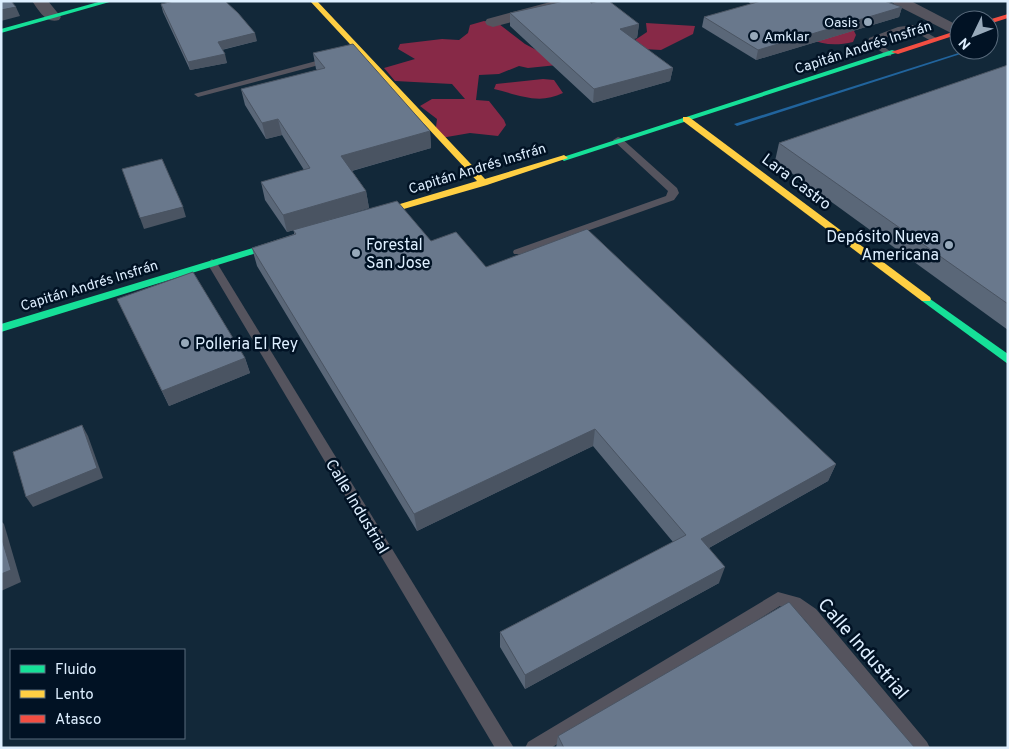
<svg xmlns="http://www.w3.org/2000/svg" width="1009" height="749" font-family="Overpass,sans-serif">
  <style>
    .forest { fill: #872947 }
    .water { fill: #21649d }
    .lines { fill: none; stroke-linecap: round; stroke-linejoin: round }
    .lane { fill: #55545e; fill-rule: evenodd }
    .street { fill: #55545e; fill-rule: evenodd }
    .fast { fill: #16e098; fill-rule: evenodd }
    .slow { fill: #ffcf43; fill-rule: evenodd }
    .jam { fill: #f24e42; fill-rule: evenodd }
    .wall { fill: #5a6778 }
    .shaded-wall { fill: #4a5462 }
    .building { fill: #69788c; stroke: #4a5462 }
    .poi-dot { fill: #97a9ba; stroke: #011224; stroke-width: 2 }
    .labels { text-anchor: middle; stroke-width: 5; stroke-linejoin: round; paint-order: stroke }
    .far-poi-label { font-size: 14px; fill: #deefff; stroke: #011224; text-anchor: end }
    .far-street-label { font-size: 14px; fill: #deefff; stroke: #011224 }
    .street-label { font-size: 16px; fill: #deefff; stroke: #011224 }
    .poi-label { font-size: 16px; fill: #deefff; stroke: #011224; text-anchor: start }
    .near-street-label { font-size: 19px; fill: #deefff; stroke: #011224 }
  </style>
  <rect width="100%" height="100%" fill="#122839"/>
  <g class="forest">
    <polygon points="484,21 499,24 525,44 542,53 577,63 528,68 519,66 499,74 479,75 476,100 489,101 504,120 506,125 498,136 470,133 441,138 435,135 437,119 420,106 432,99 465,99 452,84 395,81 384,68 415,59 398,49 400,44 442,39 459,40 468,33 470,25"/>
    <polygon points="646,23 695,26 693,34 661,50 643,49 635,40 647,32"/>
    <path d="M 852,27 L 856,35 L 853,42 C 836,46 823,45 807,38 Z"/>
    <path d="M 543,79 L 554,80 L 563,93 C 539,105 519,95 494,89 L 496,84 Z"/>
  </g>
  <polygon class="water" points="968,50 973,50 737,126 734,124"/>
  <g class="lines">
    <g class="lane">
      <polygon points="913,25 938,39 931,41 912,30 876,41 891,52 891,56 888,56 868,43 869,38 898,27"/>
      <polygon points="331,57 335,59 334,61 198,97 194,94"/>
      <polygon points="618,137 621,138 677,188 679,193 674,200 522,254 514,254 513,252 514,250 666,196 668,191 615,142 613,140"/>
      <polygon points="212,259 217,263 514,748 495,748 207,263"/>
      <polygon points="778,592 800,598 816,609 927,742 930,748 909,748 804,619 789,609 780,606 551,748 525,748 528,742"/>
    </g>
    <g class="street">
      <path d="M 32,1 L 48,1 L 61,17 L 59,20 C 46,24 39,11 32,1 Z"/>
      <polygon points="554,1 581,1 578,4 493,27 487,25 485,22 487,19"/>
      <polygon points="891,1 911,1 959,26 959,37 894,4"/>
    </g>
    <g class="fast">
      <polygon points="102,1 113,1 1,33 1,29"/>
      <polygon points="892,50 899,52 567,160 564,161 560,158"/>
      <polygon points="289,237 292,238 292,242 1,332 1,324"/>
      <polygon points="926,296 1008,354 1008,364 922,301 921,299"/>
    </g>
    <g class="slow">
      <polygon points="310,1 317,1 485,179 561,156 564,155 568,158 487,185 369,219 363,219 363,215 477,181"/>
      <polygon points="683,117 689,117 930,297 931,299 930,301 922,301 683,121"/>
    </g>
    <g class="jam">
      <polygon points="1008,14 1008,18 989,24 988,20"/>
      <polygon points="959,30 959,34 898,54 891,52"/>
    </g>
  </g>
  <g class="wall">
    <polygon points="747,1 884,1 902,7 899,17 756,60 702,27 704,17 751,4"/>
    <polygon points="591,3 639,24 637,38 633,39 673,68 670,81 593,103 510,26 510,13"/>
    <polygon points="161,4 257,41 222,50 227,63 190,70 163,12"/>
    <polygon points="313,53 430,131 431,148 352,171 366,191 369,208 316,224 431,241 486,267 836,464 828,481 709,548 719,583 525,689 500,647 500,632 673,542 593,446 417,531 257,266 252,248 294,234 294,230 287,232 265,200 261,182 304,170 282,135 266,139 245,105 241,89 317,70 316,69"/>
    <polygon points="1008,65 1008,330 775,161 779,143"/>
    <polygon points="117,299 245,358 250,373 169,406"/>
    <polygon points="558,736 915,748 556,748"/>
  </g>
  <g class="shaded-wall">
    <polygon points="16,7 20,16 1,21 1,10"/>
    <polygon points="902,7 899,17 756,60 758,50"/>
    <polygon points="639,24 637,38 619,42 620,29"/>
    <polygon points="255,33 257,41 220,50 218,42"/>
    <polygon points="225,54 227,63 190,70 188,62"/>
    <polygon points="673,68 670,81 593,103 594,89"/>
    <polygon points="278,119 282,135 266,139 262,123"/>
    <polygon points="430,131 431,148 344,173 341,156"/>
    <polygon points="366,191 369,208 287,232 283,215"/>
    <polygon points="183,207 186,217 144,229 140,218"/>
    <polygon points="245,358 250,373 169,406 162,391"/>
    <polygon points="82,425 88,436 103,478 33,507 26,497"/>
    <polygon points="595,429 593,446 417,531 414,514"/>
    <polygon points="836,464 828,481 696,555 701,539"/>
    <polygon points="1,521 4,524 21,582 1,591"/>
    <polygon points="725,567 719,583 525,689 525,675"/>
  </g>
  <g class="building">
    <polygon points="1,1 11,1 16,7 1,10"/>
    <polygon points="174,1 225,1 238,13 255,33 218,42 225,54 188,62 161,4"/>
    <polygon points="564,1 589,1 591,3 599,1 609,1 639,24 620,29 673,68 594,89 510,13"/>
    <polygon points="761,1 884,1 902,7 758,50 704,17"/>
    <polygon points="353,44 430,131 341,156 366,191 283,215 261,182 310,168 278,119 262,123 241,89 325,68 313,53"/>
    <polygon points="1008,65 1008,304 779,143"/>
    <polygon points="162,159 183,207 140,218 122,169"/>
    <polygon points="397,201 431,241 456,232 486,267 587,229 836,464 701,539 725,567 525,675 500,632 686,535 595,429 414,514 252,248 296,234 293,230"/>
    <polygon points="193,272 245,358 162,391 117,299"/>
    <polygon points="82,425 97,468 26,497 13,452"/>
    <polygon points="1,536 11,570 1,574"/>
    <polygon points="789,602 915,748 564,748 558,736"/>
  </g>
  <g class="poi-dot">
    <circle cx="868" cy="22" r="5"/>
    <circle cx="754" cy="36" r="5"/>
    <circle cx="949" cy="245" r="5"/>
    <circle cx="356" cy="253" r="5"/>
    <circle cx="185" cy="343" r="5"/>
  </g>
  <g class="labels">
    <g class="far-poi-label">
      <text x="858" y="27">Oasis</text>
      <text x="764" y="41" text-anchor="start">Amklar</text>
    </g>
    <g class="far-street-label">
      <text transform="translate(863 47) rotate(-18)" y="5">Capitán Andrés Insfrán</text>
      <text transform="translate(477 168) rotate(-17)" y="5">Capitán Andrés Insfrán</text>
      <text transform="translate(89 285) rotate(-17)" y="5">Capitán Andrés Insfrán</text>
    </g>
    <g class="street-label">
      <text transform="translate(797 181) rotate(37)" y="6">Lara Castro</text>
      <text transform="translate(358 506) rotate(59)" y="6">Calle Industrial</text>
    </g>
    <g class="poi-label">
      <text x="939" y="242" text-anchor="end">Depósito Nueva<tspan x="939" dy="18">Americana</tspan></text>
      <text x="366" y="250">Forestal<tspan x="366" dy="18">San Jose</tspan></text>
      <text x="195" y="349">Polleria El Rey</text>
    </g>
    <g class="near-street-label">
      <text transform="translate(864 648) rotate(49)" y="7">Calle Industrial</text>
    </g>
  </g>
  <rect width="1009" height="749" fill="none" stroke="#deefff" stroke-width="5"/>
  <rect x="10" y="649" width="175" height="90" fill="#011224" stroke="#596a7c"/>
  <rect x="20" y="665" width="25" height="8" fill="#16e098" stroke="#596a7c"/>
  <text x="55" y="674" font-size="15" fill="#deefff">Fluido</text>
  <rect x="20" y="690" width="25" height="8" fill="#ffcf43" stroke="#596a7c"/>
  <text x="55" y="699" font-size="15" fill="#deefff">Lento</text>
  <rect x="20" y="715" width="25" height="8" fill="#f24e42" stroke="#596a7c"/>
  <text x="55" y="724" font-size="15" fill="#deefff">Atasco</text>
  <g transform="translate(974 35) rotate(227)"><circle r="24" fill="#011224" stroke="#596a7c"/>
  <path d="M0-4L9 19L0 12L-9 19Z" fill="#97a9ba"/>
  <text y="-8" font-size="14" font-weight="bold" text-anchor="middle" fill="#deefff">N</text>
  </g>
</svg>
